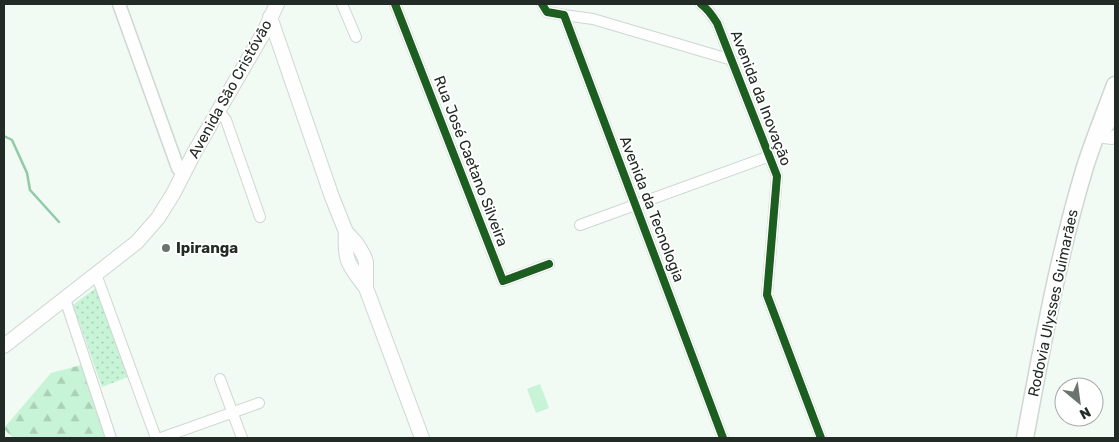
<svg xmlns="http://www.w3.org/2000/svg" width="1119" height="442" font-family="Rubik,sans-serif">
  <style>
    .forest { fill: url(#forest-firs) }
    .park { fill: url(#park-dots) }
    .pitch { fill: #c7f3d6 }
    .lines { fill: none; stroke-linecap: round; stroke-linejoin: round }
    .stream { stroke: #92caa7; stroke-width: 2.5 }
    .minor-casing { stroke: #ced7d1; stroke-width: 12 }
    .tertiary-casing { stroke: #ced7d1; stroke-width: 15 }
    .secondary-casing { stroke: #ced7d1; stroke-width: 16 }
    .trunk-casing { stroke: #ced7d1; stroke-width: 19 }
    .minor { stroke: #fdfefd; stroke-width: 10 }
    .tertiary { stroke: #fdfefd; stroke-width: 12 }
    .secondary { stroke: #fdfefd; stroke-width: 14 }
    .trunk { stroke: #fdfefd; stroke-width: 16 }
    .cycleway-casing { stroke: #fff; stroke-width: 11 }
    .cycleway { stroke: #1b5e20; stroke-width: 8 }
    .poi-dot { fill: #6a746d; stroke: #fff; stroke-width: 2 }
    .labels { text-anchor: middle; stroke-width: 4; stroke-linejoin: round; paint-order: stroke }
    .street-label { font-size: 15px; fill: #222b25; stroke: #fff }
    .poi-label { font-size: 15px; font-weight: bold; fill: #222b25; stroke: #fff; text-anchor: start }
  </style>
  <defs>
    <pattern id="forest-firs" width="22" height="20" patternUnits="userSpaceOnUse" patternTransform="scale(1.25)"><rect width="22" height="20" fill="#c7f3d6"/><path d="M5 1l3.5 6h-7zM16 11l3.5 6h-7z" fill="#abd0b8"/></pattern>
    <pattern id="park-dots" width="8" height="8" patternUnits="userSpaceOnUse" patternTransform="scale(1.25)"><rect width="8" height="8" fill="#c7f3d6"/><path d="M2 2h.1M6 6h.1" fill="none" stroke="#abd0b8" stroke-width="1.8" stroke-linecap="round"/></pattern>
  </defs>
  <rect width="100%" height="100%" fill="#f1fbf4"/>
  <polygon class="forest" points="81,365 106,438 13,438 4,429 4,428 51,373"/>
  <polygon class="park" points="97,287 128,377 102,387 73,305"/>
  <polygon class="pitch" points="540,384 549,408 536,413 527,389"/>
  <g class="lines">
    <polyline class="stream" points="4,136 12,140 27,173 30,190 59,222"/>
    <defs>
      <g id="minor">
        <polyline points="342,4 356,37"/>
        <polyline points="395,4 503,281 549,264"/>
        <polyline points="542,4 547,12 564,15 723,438"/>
        <path d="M 701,4 C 708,9 712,15 717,23 L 777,176 L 767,295 L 821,438"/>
        <polyline points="564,15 593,19 732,60"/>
        <polyline points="219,111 226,120 260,217"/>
        <polyline points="1097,136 1105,132 1115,115"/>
        <polyline points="1096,137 1112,139 1115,135"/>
        <polyline points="580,225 770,156"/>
        <polyline points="96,274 156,438"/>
        <polyline points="65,299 111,438"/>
        <polyline points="220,379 242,438"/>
        <polyline points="161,438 259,403"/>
      </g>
      <polyline id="tertiary" points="119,4 178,168 183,174"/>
      <g id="secondary">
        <polyline points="270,17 332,197 346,232 357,244 364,256 366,262 366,288"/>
        <path d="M 346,232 C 344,262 349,265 366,288 L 422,438"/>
        <polyline points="4,346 137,242 158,218 173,194 194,153 264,32 277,4"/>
      </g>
      <path id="trunk" d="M 1025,438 C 1042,347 1058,256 1085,167 C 1094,139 1105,112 1115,85"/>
    </defs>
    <use href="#minor" class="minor-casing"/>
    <use href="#tertiary" class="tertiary-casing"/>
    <use href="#secondary" class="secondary-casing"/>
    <use href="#trunk" class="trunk-casing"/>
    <use href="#minor" class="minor"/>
    <use href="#tertiary" class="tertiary"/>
    <use href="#secondary" class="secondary"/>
    <use href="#trunk" class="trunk"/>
    <defs>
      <g id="cycleway">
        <polyline points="395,4 503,281 549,264"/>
        <polyline points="542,4 547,12 564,15 723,438"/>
        <path d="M 701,4 C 708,9 712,15 717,23 L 777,176 L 767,295 L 821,438"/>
      </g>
    </defs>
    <use href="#cycleway" class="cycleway-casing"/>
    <use href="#cycleway" class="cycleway"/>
  </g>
  <circle class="poi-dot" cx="166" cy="248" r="5"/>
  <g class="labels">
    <g class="street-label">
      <text transform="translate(230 89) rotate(-61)" y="5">Avenida São Cristóvão</text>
      <text transform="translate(761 98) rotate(69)" y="5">Avenida da Inovação</text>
      <text transform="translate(471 161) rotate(69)" y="5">Rua José Caetano Silveira</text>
      <text transform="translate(652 209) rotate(69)" y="5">Avenida da Tecnologia</text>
      <text transform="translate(1053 303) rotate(-78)" y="5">Rodovia Ulysses Guimarães</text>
    </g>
    <g class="poi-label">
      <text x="176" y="253">Ipiranga</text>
    </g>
  </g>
  <rect width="1119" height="442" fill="none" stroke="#222b25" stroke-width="10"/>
  <g transform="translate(1079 402) rotate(151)"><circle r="24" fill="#ffffff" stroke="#a7aaa8"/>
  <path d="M0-4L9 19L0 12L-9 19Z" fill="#6a746d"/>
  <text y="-8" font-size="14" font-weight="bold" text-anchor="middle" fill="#222b25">N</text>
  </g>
</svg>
